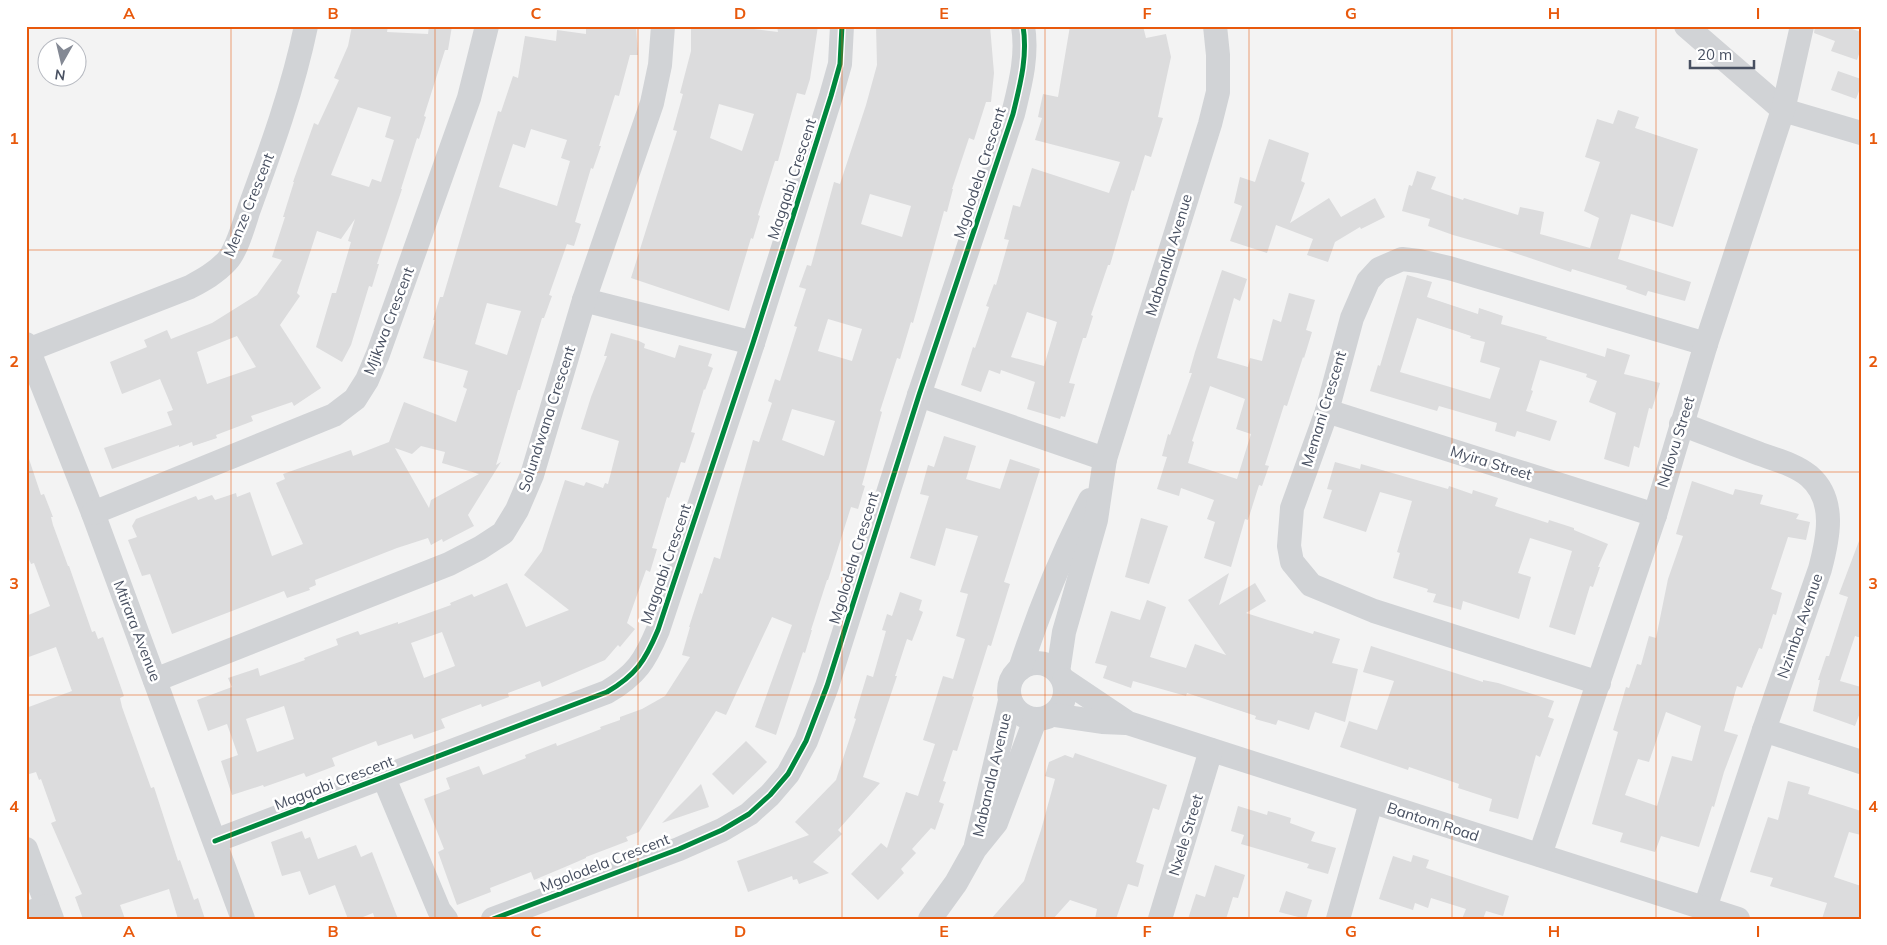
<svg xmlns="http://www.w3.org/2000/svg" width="1887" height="945" font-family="Mulish,sans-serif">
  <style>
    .building { fill: #dcdcdd; fill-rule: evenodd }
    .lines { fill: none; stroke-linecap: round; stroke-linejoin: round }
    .minor { stroke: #d1d3d6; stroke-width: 24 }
    .cycleway-casing { stroke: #fff; stroke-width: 8 }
    .cycleway { stroke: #00873e; stroke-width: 5 }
    .grid { fill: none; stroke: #e8590c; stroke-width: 1; stroke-opacity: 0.55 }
    .labels { text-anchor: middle; stroke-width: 5; stroke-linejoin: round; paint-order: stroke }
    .street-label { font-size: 15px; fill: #485061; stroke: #fff }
    .neatline { fill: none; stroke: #e8590c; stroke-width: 2 }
    .grid-label { font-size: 16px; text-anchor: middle; font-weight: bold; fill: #e8590c }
  </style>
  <rect width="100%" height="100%" fill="#f3f3f3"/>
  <g class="building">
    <path d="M 352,26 L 388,26 L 387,32 L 428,34 L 429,26 L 452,26 L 448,50 L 445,50 L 424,116 L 426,117 L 419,139 L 417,138 L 401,189 L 402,189 L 377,264 L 379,264 L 372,287 L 369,286 L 351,345 L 342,362 L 316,347 L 332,293 L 336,293 L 351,242 L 348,241 L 355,219 L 341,239 L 317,231 L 297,293 L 300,296 L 280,325 L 321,388 L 294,406 L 292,402 L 251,416 L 253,421 L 216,435 L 217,438 L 193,446 L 192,442 L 179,447 L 179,445 L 112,469 L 104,448 L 172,425 L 167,412 L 173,410 L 160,379 L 122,394 L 110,362 L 147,347 L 144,340 L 167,330 L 171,339 L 212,323 L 257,295 L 282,260 L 272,257 L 285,217 L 283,217 L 294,182 L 293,182 L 314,123 L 318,125 L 339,80 L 334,78 L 348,46 ZM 358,107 L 391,117 L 385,137 L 394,140 L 381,182 L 372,179 L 369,187 L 331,175 ZM 237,336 L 256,367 L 207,384 L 197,352 Z"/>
    <path d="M 586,26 L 636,26 L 638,55 L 630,55 L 619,96 L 615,95 L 599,146 L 601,146 L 593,169 L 591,168 L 575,222 L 581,224 L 574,246 L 567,244 L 549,295 L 552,296 L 544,318 L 542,318 L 520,390 L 518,390 L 496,465 L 501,462 L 468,515 L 474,526 L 443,542 L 442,539 L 431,545 L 428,538 L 397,548 L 315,580 L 316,585 L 309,588 L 310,590 L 287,598 L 284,591 L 172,634 L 150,574 L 142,576 L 128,540 L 137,537 L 132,526 L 136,519 L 196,496 L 198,500 L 212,495 L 215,500 L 236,493 L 237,497 L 250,492 L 272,556 L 303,544 L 276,483 L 285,479 L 283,474 L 351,450 L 353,456 L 389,442 L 404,402 L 456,422 L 467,389 L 463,387 L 468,371 L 423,358 L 435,320 L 433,320 L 440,297 L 443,297 L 498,111 L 501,112 L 513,76 L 518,78 L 525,36 L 556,41 L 557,30 L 586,34 ZM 531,129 L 567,140 L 561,158 L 570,161 L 557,206 L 499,187 L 513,144 L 525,148 ZM 487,303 L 521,311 L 507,355 L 475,344 ZM 421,446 L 445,452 L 442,463 L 479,474 L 431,500 L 429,508 L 395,448 L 412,454 Z"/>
    <path d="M 691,26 L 729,26 L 778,32 L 777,26 L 818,26 L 810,79 L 805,95 L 797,93 L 778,161 L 775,161 L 758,215 L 760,216 L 753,239 L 751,238 L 729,311 L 631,278 L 677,131 L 673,130 L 683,94 L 680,93 L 691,51 ZM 719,104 L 754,114 L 742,151 L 710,138 Z"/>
    <path d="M 876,26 L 990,26 L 994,73 L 991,102 L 986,102 L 974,140 L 969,138 L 952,189 L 953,189 L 947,212 L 944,211 L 913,323 L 911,322 L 900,359 L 897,358 L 880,411 L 882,412 L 862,485 L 865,486 L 858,509 L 851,507 L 828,580 L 827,580 L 811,630 L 812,630 L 805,653 L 803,652 L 776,735 L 755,727 L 792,625 L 772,617 L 726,715 L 716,711 L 639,832 L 626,837 L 628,841 L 586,857 L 586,858 L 565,867 L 534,880 L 531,872 L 490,888 L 491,892 L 457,905 L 438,852 L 444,849 L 424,799 L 450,789 L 446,778 L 479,766 L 483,775 L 526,758 L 525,755 L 556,743 L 557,746 L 601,729 L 600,727 L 620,720 L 620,717 L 642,709 L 665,696 L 690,657 L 682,655 L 690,627 L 689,627 L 700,593 L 702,594 L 714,557 L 720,559 L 753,440 L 759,442 L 772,403 L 768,401 L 775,379 L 780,381 L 797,327 L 794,326 L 806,289 L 799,287 L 807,265 L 811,266 L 834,182 L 840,184 L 866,105 L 877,65 ZM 870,194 L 911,206 L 902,237 L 861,224 ZM 828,319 L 862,329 L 852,361 L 818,351 ZM 792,409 L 835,421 L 824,456 L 782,440 Z"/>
    <path d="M 1070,26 L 1143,26 L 1146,38 L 1166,34 L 1171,57 L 1158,117 L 1163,118 L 1151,157 L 1145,155 L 1134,191 L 1132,190 L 1110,265 L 1108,265 L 1091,315 L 1093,316 L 1086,338 L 1083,338 L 1069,383 L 1075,384 L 1065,417 L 1061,416 L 1060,419 L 1027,409 L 1035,382 L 1001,370 L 1000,374 L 989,370 L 981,392 L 961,385 L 973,347 L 975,348 L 989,307 L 986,306 L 994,284 L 996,285 L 1009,240 L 1004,239 L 1013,205 L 1020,207 L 1032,168 L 1109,193 L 1120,162 L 1035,140 L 1042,118 L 1038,117 L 1043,94 L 1058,97 ZM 1027,312 L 1057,322 L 1044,366 L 1011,357 Z"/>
    <polygon points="1815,26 1843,26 1861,32 1861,48 1857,60 1831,51 1835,41 1814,33"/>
    <polygon points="1838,71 1861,79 1861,86 1856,99 1831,90"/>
    <polygon points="1618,110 1639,117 1635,128 1698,149 1673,227 1631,214 1618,259 1691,282 1685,301 1648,291 1646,296 1626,289 1627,286 1572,269 1571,272 1503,249 1453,235 1428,226 1430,219 1402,211 1409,185 1412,186 1417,171 1436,177 1431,189 1463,200 1464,198 1518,215 1520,207 1544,212 1540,234 1590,248 1599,218 1584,211 1600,162 1585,157 1597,119 1613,124"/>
    <polygon points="1269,139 1309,153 1301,181 1305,183 1290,223 1329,198 1341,217 1375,198 1385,217 1361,229 1360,227 1335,242 1328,262 1307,255 1313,239 1276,225 1267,253 1230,241 1242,206 1234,203 1240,177 1255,182"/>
    <path d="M 1222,270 L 1247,279 L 1240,301 L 1234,298 L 1217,358 L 1248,367 L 1250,358 L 1262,361 L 1273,319 L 1281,322 L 1289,293 L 1315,300 L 1306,330 L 1312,332 L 1304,358 L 1303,357 L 1287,406 L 1284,405 L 1265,465 L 1269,466 L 1262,486 L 1259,485 L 1248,520 L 1245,519 L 1231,567 L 1204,558 L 1215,522 L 1207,519 L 1214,500 L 1181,488 L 1179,496 L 1157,489 L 1167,457 L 1162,456 L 1168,434 L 1170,435 L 1192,373 L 1189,373 L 1195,352 ZM 1210,386 L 1245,399 L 1236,429 L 1251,434 L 1237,479 L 1188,463 L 1194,442 L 1192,441 Z"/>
    <path d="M 1407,275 L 1432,282 L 1427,297 L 1478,314 L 1479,308 L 1503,316 L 1501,324 L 1547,337 L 1546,339 L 1605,357 L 1607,348 L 1630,355 L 1624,374 L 1660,383 L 1652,409 L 1649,408 L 1639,448 L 1634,446 L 1629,467 L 1604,459 L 1616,413 L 1589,402 L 1597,381 L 1586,377 L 1587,374 L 1540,360 L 1531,390 L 1533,391 L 1526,411 L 1557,421 L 1550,441 L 1517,431 L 1515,437 L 1495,431 L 1497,423 L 1439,406 L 1437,411 L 1370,391 L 1378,365 L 1380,366 ZM 1417,318 L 1471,336 L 1470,338 L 1485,342 L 1480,362 L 1500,368 L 1490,399 L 1400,372 Z"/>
    <path d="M 611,333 L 639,341 L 645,344 L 644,348 L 675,358 L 679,345 L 712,354 L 708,366 L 713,368 L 705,390 L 704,389 L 691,432 L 695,433 L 685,463 L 681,462 L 669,498 L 667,497 L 652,548 L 657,549 L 650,572 L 646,570 L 627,623 L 635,629 L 620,647 L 618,645 L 605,660 L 542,687 L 540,681 L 508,693 L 509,697 L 482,707 L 481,704 L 441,719 L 445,728 L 414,739 L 412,734 L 378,746 L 376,741 L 332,758 L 335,766 L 306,777 L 304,773 L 264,787 L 263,785 L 232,795 L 221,761 L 238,755 L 227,724 L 208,731 L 197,700 L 232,687 L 228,678 L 258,668 L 260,676 L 305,660 L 304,658 L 338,645 L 336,639 L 358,631 L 360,635 L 398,622 L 398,624 L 451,605 L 450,603 L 472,594 L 474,597 L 507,583 L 526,627 L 569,610 L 524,575 L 542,551 L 565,480 L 584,486 L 586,482 L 603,488 L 605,483 L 608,484 L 619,441 L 581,429 L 591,397 L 607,356 L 604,356 ZM 442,632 L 455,666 L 424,678 L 411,643 ZM 284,706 L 294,739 L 257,752 L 246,719 Z"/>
    <polygon points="944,436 976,446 966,479 1000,489 1010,459 1040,469 1004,582 1010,584 991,646 988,645 972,696 974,697 957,751 953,750 943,781 946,782 939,802 944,804 935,830 931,828 912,849 916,853 901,869 904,873 878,900 851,874 881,843 887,848 906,792 918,796 935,744 923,740 943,676 953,679 965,639 956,636 968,594 960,592 978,536 946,528 935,566 910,558 929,496 920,494 928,465 934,467"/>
    <polygon points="29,459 41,495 44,494 53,517 51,517 53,525 68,566 69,566 92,632 95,631 98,639 103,637 124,696 120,698 122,707 151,788 154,787 178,861 180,860 194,900 198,898 205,919 178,919 169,889 120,905 125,919 83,919 75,897 82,894 51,823 56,821 41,779 39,780 36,772 26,775 26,708 72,691 56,647 26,658 26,616 50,606 34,563 31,564 26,552 26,460"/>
    <polygon points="1335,462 1360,469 1361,464 1448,489 1449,486 1472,494 1473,490 1498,498 1495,506 1548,523 1549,520 1574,528 1574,530 1608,544 1598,567 1600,567 1593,587 1590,586 1575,635 1549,627 1572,551 1530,538 1518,573 1531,577 1519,619 1463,601 1461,610 1433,602 1436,594 1427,592 1428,589 1393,578 1400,553 1397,552 1412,501 1380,492 1366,532 1323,518 1332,490 1327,489"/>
    <path d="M 1692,481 L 1733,495 L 1735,489 L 1763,495 L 1760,504 L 1799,514 L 1796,519 L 1810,522 L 1806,540 L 1788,537 L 1771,589 L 1782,593 L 1776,615 L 1773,614 L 1762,649 L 1759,648 L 1742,688 L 1737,686 L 1724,731 L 1738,735 L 1724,772 L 1714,807 L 1712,806 L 1699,847 L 1661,836 L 1655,852 L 1620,842 L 1623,833 L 1592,824 L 1618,732 L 1613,730 L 1626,687 L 1629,688 L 1637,664 L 1641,665 L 1649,636 L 1656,638 L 1668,579 L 1683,536 L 1676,534 ZM 1666,712 L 1701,726 L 1692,761 L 1672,756 L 1657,806 L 1625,795 L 1638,759 L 1649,762 Z"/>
    <polygon points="1141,518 1168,526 1149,584 1125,577"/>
    <polygon points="1859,541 1861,542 1861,638 1855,636 1840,681 1861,687 1861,710 1855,726 1813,711 1820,680 1818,680 1826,656 1829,656 1848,597 1839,594"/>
    <polygon points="1229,573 1219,605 1255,583 1266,601 1246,613 1313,634 1314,631 1340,639 1332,663 1358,669 1345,722 1315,712 1309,730 1278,720 1276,725 1255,719 1256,716 1187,693 1186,696 1133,681 1131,688 1103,678 1107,666 1095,663 1111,611 1140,620 1147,600 1166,607 1150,657 1186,668 1195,644 1226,655 1188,600"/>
    <polygon points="900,592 922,600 919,610 923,612 912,641 907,639 895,676 897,676 863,777 880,783 838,830 842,834 813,862 829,873 799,884 797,879 793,880 792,876 748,892 737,861 809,835 795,822 836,780 856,719 854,718 867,675 873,677 886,631 882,630 887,614 892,616"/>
    <polygon points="1371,646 1483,682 1483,680 1498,683 1554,701 1548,717 1554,719 1540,757 1536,755 1518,819 1489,811 1492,799 1458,788 1459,784 1409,767 1408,770 1340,747 1349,721 1377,730 1394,681 1363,672"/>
    <polygon points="746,741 767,762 733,795 712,774"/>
    <polygon points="1075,753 1167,785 1159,810 1153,808 1136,862 1144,865 1138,887 1128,884 1116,919 1095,919 1097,909 1070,900 1053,919 991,919 1024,881 1041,830 1055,779 1045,776 1049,762 1065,755 1073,758"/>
    <polygon points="1788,781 1810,787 1808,794 1861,811 1861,835 1849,832 1834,877 1861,886 1861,919 1822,919 1827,903 1770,886 1773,878 1750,872 1768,817 1778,820"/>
    <polygon points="701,784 709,807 662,823"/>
    <polygon points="1238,806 1267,815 1268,811 1291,818 1290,823 1315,832 1311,841 1336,848 1328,874 1307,868 1309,864 1241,844 1244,835 1231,831"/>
    <polygon points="302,831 305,839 310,837 318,859 356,845 361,857 372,852 398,919 375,919 373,913 358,919 348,919 335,885 309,895 300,871 282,876 271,842"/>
    <polygon points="1413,855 1429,860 1426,868 1509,896 1503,916 1486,911 1483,919 1462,919 1466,909 1431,898 1428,908 1415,903 1413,910 1379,899 1393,856 1411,862"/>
    <polygon points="1215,865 1245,875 1238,898 1233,897 1226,919 1188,919 1196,894 1205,897"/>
    <polygon points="1286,891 1312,900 1306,919 1279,912"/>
  </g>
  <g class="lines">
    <g class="minor">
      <polyline points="1686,26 1783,110 1861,133"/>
      <polyline points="584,300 753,343"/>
      <polyline points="26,344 93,513 243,919"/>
      <path d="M 28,350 L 190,287 C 203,280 216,273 227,261 C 237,250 244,224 249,209 C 271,149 293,89 306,26"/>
      <polyline points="919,395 1105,459"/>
      <polyline points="1327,411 1655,515"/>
      <path d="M 1681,424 C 1708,434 1734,444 1760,454 C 1777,460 1796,465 1809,476 C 1837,500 1828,539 1820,569 L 1764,730 L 1705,908"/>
      <polyline points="93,513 334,415 355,399 367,380 378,354 469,98 487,26"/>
      <circle cx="1037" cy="691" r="28"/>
      <path d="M 1020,669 C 1039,611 1062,554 1090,500"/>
      <polyline points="1058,672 1064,632 1096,520 1105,459 1210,124 1218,92 1218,55 1215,26"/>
      <polyline points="155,680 449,564 480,548 503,533 517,510 532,475 584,300 652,103 660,65 663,26"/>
      <polyline points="1064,680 1128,723 1738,919"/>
      <polyline points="1599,683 1374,611 1311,585 1292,562 1289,546 1292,508 1327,411 1352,318 1368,281 1379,269 1402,259 1419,261 1449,268 1706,344"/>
      <polyline points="1054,715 1102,722 1126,723"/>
      <polyline points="1764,730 1861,762"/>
      <polyline points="384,778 439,910 446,919"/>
      <path d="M 215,841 L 607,692 C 636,675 645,661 658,630 L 753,343 L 831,96 L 840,64 L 842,26"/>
      <polyline points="976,845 1010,701"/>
      <polyline points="26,849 52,919"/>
      <polyline points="1540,855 1655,515 1706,344 1783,110 1802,26"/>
      <polyline points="26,914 47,906"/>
      <path d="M 493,919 L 679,849 L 722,830 L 749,814 L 770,795 L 788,774 L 806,741 L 827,686 L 919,395 L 1013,114 C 1020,85 1028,56 1023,26"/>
      <polyline points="930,919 956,883 975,849 996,823 1035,720"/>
      <polyline points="1160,919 1211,750"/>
      <polyline points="1338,919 1371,802"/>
    </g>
    <defs>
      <g id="cycleway">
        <path d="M 215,841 L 607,692 C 636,675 645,661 658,630 L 753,343 L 831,96 L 840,64 L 842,26"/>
        <path d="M 493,919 L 679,849 L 722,830 L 749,814 L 770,795 L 788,774 L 806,741 L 827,686 L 919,395 L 1013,114 C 1020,85 1028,56 1023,26"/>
      </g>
    </defs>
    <use href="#cycleway" class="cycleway-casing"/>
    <use href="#cycleway" class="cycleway"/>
  </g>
  <path class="grid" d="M 231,26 L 231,919M 435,26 L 435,919M 638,26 L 638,919M 842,26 L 842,919M 1045,26 L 1045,919M 1249,26 L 1249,919M 1452,26 L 1452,919M 1656,26 L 1656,919M 26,250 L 1861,250M 26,472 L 1861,472M 26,695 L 1861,695"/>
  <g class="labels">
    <g class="street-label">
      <text transform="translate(980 173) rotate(-72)" y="5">Mgolodela Crescent</text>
      <text transform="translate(792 179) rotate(-72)" y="5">Magqabi Crescent</text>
      <text transform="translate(249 205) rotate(-68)" y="5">Menze Crescent</text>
      <text transform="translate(1169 255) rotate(-73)" y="5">Mabandla Avenue</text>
      <text transform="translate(389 321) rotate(-69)" y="5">Mjikwa Crescent</text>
      <text transform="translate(1324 409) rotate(-73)" y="5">Memani Crescent</text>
      <text transform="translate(547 419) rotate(-72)" y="5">Solundwana Crescent</text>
      <text transform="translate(1676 442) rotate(-73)" y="5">Ndlovu Street</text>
      <text transform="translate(1491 463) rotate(17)" y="5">Myira Street</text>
      <text transform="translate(854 558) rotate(-73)" y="5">Mgolodela Crescent</text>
      <text transform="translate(666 564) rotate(-71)" y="5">Magqabi Crescent</text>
      <text transform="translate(1800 626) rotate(-71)" y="5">Nzimba Avenue</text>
      <text transform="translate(137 631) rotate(69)" y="5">Mtirara Avenue</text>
      <text transform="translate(992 775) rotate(-77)" y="5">Mabandla Avenue</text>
      <text transform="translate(334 783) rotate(-21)" y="5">Magqabi Crescent</text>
      <text transform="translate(1433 822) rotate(18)" y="5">Bantom Road</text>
      <text transform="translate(1186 835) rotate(-73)" y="5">Nxele Street</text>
      <text transform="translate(605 863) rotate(-21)" y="5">Mgolodela Crescent</text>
    </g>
  </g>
  <rect width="1887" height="945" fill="none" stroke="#ffffff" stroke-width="55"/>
  <g transform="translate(62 62) rotate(188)"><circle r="24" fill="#ffffff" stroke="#b6b9c0"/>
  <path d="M0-4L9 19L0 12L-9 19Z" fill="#848994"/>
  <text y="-8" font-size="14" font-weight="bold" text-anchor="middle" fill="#485061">N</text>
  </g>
  <path d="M1690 60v8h64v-8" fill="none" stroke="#485061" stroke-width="2.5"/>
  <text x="1697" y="60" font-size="15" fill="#485061" stroke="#ffffff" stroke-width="4" paint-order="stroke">20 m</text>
  <rect x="28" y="28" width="1832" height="890" class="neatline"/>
  <g class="grid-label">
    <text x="129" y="19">A</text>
    <text x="333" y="19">B</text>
    <text x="536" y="19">C</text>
    <text x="740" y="19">D</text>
    <text x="944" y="19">E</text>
    <text x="1147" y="19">F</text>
    <text x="1351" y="19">G</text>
    <text x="1554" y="19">H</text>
    <text x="1758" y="19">I</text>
    <text x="14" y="144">1</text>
    <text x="1873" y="144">1</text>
    <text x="14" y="367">2</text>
    <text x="1873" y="367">2</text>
    <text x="14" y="589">3</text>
    <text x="1873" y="589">3</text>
    <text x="14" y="812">4</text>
    <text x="1873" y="812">4</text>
    <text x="129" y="937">A</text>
    <text x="333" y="937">B</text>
    <text x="536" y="937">C</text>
    <text x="740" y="937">D</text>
    <text x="944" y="937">E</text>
    <text x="1147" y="937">F</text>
    <text x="1351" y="937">G</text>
    <text x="1554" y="937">H</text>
    <text x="1758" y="937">I</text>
  </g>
</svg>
